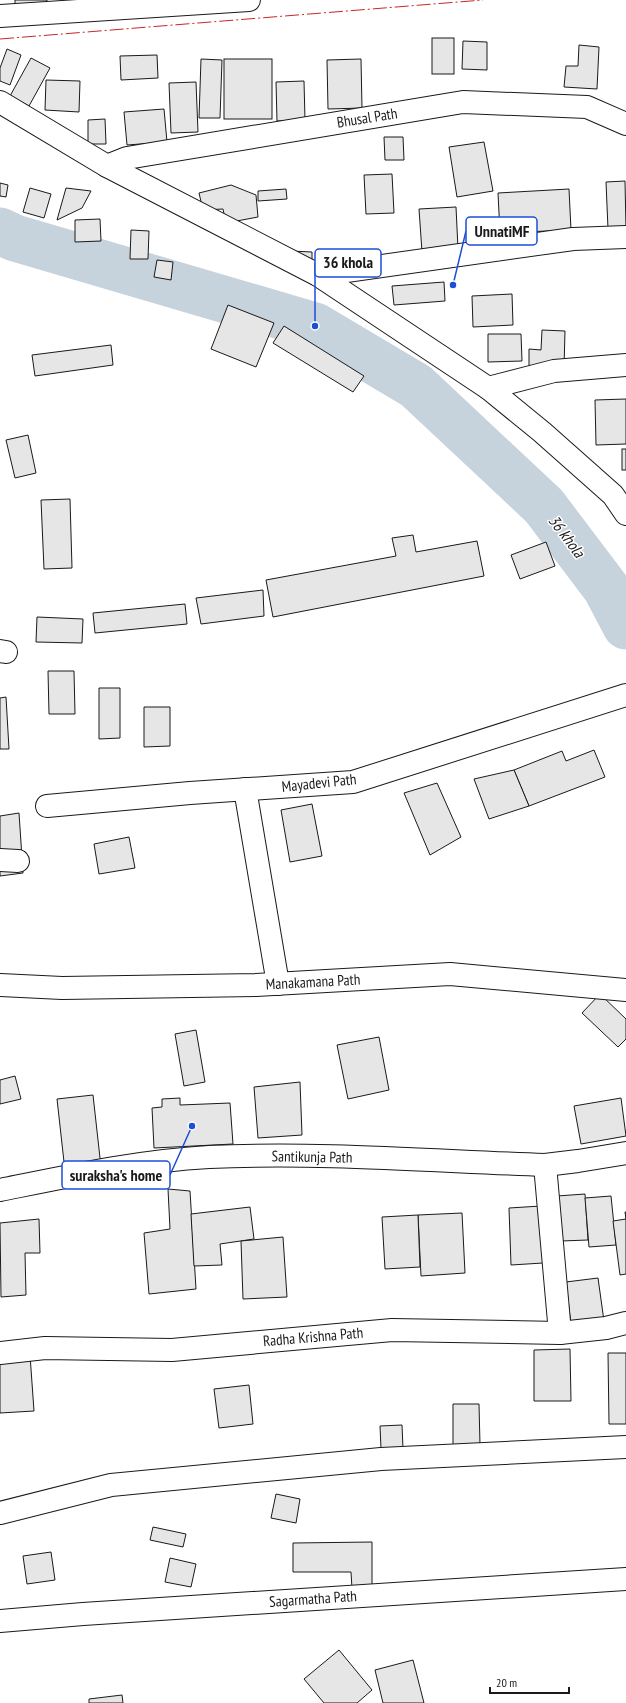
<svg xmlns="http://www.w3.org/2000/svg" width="626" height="1703" font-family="'PT Sans Narrow',sans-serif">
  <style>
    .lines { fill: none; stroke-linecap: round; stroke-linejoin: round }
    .river { stroke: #c6d2dc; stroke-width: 47 }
    .building { fill: #e6e6e6; stroke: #1a1a1a }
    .minor-casing { stroke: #1a1a1a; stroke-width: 24 }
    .minor { stroke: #fff; stroke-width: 22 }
    .power { stroke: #c62828; stroke-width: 1; stroke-dasharray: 14 3 2 3; stroke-linecap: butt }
    .labels { text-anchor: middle; stroke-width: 3; stroke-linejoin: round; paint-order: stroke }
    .street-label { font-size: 15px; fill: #1a1a1a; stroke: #fff }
    .water-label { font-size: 16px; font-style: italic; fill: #1a1a1a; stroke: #fff }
    .leader { fill: none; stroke: #1d4ed8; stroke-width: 1.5 }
    .callout-dot { fill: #1d4ed8; stroke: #fff; stroke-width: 1.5 }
    .callout { fill: #fff; stroke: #1d4ed8; stroke-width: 1.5 }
    .callout-label { font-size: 16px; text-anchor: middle; font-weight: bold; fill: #1a1a1a }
  </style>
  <rect width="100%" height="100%" fill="#fff"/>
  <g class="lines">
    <polyline class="river" points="0,231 15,238 315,326 416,386 544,506 606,588 626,626"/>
  </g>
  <g class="building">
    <polygon points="15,0 47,0 47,7 15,8"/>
    <rect x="432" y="38" width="22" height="36"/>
    <polygon points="463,41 487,42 487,70 462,69"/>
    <polygon points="579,45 599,47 597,89 564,87 566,66 578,66"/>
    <polygon points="7,49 21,55 10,85 0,81 0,68"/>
    <polygon points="157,55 158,78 121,80 120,56"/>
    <polygon points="31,58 50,68 29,106 10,96"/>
    <polygon points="201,59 222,60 220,118 199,118"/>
    <rect x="224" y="59" width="48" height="60"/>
    <polygon points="361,59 362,108 328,109 327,60"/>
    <polygon points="46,80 80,81 79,112 45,110"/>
    <polygon points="304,81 305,120 277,121 276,82"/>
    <polygon points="196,82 198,132 171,133 169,83"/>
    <polygon points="164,109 167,142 127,145 124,112"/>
    <polygon points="105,119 106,144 88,144 88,120"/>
    <polygon points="384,137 403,137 404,160 385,160"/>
    <polygon points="484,142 493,191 457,197 449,147"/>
    <polygon points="392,174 394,213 366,214 364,175"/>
    <polygon points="625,181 626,229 608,229 606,182"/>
    <polygon points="0,183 8,185 6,197 0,196"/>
    <polygon points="231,185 256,195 258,217 226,223 223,209 203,210 199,193"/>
    <polygon points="30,188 51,194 44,218 23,212"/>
    <polygon points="66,188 91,191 82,208 57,220"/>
    <polygon points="286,189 287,199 258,201 258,191"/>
    <polygon points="569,189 571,230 500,233 498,193"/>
    <polygon points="456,207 458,249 422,252 419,209"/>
    <polygon points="100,219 101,241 75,242 75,220"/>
    <polygon points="131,230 149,231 148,259 130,259"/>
    <polygon points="291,251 312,252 312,260"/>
    <polygon points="157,260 173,262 171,280 154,277"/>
    <polygon points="444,282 445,301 394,305 392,286"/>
    <polygon points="512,294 513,325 473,327 472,296"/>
    <polygon points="228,305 274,323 256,367 211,349"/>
    <polygon points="284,326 364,376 353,392 273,343"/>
    <polygon points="542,330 565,331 564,368 529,367 529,349 541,350"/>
    <polygon points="488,334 521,334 522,361 488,362"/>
    <polygon points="111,345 113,365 35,376 32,355"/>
    <polygon points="626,399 626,444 596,445 595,400"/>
    <polygon points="28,435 36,473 15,478 6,440"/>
    <rect x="622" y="449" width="4" height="21"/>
    <polygon points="70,499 72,568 44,569 41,500"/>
    <polygon points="413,535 416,552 477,541 484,576 273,617 266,580 396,556 392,538"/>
    <polygon points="546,542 555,566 520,579 511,555"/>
    <polygon points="263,590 264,616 201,624 196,598"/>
    <polygon points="185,604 187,624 95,633 93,613"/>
    <polygon points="37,617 83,619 82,643 36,642"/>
    <polygon points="48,671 74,671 75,714 49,714"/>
    <polygon points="99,688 120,688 120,738 99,739"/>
    <polygon points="6,697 9,749 0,749 0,698"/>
    <polygon points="144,707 170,707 170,746 144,747"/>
    <polygon points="594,750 605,777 529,806 514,770 562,751 566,761"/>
    <polygon points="514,770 529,806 489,819 474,779"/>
    <polygon points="437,783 461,837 430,855 404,793"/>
    <polygon points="312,804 322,856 290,862 281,810"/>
    <polygon points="19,813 23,873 0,876 0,816"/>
    <polygon points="129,837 135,868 99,874 94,844"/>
    <polygon points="600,994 626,1019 626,1039 618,1047 582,1013"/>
    <polygon points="196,1030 205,1082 184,1086 175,1034"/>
    <polygon points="379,1037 389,1090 348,1099 337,1045"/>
    <polygon points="15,1076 21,1099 0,1104 0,1080"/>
    <polygon points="300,1082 302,1135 258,1138 254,1087"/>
    <polygon points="93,1095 101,1167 65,1171 57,1099"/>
    <polygon points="180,1098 180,1105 230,1103 233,1144 154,1148 152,1108 162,1107 162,1099"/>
    <polygon points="621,1098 626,1136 581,1144 574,1106"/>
    <polygon points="168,1189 190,1191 196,1289 149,1294 144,1233 170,1229"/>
    <polygon points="585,1194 588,1240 561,1241 557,1196"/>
    <polygon points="611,1196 616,1245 589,1247 585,1198"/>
    <polygon points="541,1206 543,1263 511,1265 509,1208"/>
    <polygon points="250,1207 254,1239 220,1244 222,1265 194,1266 191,1214"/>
    <polygon points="625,1212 626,1212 626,1274 620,1275 613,1221 626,1219"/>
    <polygon points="462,1213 465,1273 421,1276 418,1215"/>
    <polygon points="418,1215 420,1267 385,1269 382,1217"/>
    <polygon points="39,1219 40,1253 25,1253 26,1295 1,1297 0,1223"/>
    <polygon points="283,1237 287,1297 243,1299 241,1241"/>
    <polygon points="598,1278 604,1321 571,1325 566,1282"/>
    <polygon points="570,1349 571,1401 534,1401 534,1350"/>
    <polygon points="608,1353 626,1353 626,1424 609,1424"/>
    <polygon points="30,1355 34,1411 0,1413 0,1357"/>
    <polygon points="249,1385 253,1424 219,1428 214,1389"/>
    <polygon points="453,1404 479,1404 480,1445 453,1445"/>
    <polygon points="402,1425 403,1449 381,1449 380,1426"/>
    <polygon points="276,1494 300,1499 296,1523 271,1518"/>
    <polygon points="153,1527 186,1534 183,1547 150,1540"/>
    <polygon points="372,1542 372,1589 352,1589 351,1572 293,1572 293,1543"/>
    <polygon points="51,1552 55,1580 27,1584 23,1556"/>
    <polygon points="170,1558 196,1564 191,1587 165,1582"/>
    <polygon points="339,1650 372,1690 357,1703 324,1703 304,1679"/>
    <polygon points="413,1660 424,1703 383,1703 375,1670"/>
    <polygon points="122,1695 123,1703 89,1703 89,1699"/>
  </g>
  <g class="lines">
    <defs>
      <g id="minor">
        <polyline points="0,16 249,0"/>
        <polyline points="0,102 107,166 318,275 488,388 542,432 613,495 626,514"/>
        <polyline points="107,166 127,158 463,102 587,107 626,124"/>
        <polyline points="318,275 573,239 626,237"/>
        <polyline points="488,388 554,371 626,365"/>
        <polyline points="0,651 6,652"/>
        <polyline points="245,789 278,984"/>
        <polyline points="47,806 190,793 353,782 626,695"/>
        <polyline points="0,860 18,861"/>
        <polyline points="0,985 62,988 256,985 450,974 626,990"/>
        <polyline points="545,1165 560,1333"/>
        <path d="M 0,1190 C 69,1176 138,1161 209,1157 C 321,1152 433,1161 545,1165 L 578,1161 L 626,1153"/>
        <polyline points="0,1353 45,1348 172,1350 392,1330 560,1333 606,1328 626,1323"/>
        <polyline points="0,1513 111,1485 381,1459 626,1447"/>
        <polyline points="0,1621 83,1614 626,1579"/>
      </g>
    </defs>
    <use href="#minor" class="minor-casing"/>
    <use href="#minor" class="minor"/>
    <polyline class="power" points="0,39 483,0"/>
  </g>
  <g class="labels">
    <g class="street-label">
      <text transform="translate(367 118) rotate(-9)" y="5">Bhusal Path</text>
      <text transform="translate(319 783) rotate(-6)" y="5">Mayadevi Path</text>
      <text transform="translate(313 982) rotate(-3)" y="5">Manakamana Path</text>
      <text transform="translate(312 1157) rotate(1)" y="5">Santikunja Path</text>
      <text transform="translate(313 1337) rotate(-5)" y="5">Radha Krishna Path</text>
      <text transform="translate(313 1599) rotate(-4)" y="5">Sagarmatha Path</text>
    </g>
    <g class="water-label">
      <text transform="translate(567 536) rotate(53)" y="6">36 khola</text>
    </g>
  </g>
  <path class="leader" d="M453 285L466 231M315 326L315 263M192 1126L170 1175"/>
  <g class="callout-dot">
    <circle cx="453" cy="285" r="4"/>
    <circle cx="315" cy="326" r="4"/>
    <circle cx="192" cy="1126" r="4"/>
  </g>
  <g class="callout">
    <rect x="466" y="217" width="71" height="28" rx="4"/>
    <rect x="315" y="249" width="66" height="28" rx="4"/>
    <rect x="62" y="1161" width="108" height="28" rx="4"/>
  </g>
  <g class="callout-label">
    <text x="502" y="237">UnnatiMF</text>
    <text x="348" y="268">36 khola</text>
    <text x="116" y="1181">suraksha's home</text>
  </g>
  <path d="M490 1687v6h79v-6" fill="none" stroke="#1a1a1a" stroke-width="2"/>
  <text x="496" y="1687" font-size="12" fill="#1a1a1a" stroke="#ffffff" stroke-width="3" paint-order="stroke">20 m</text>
</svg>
